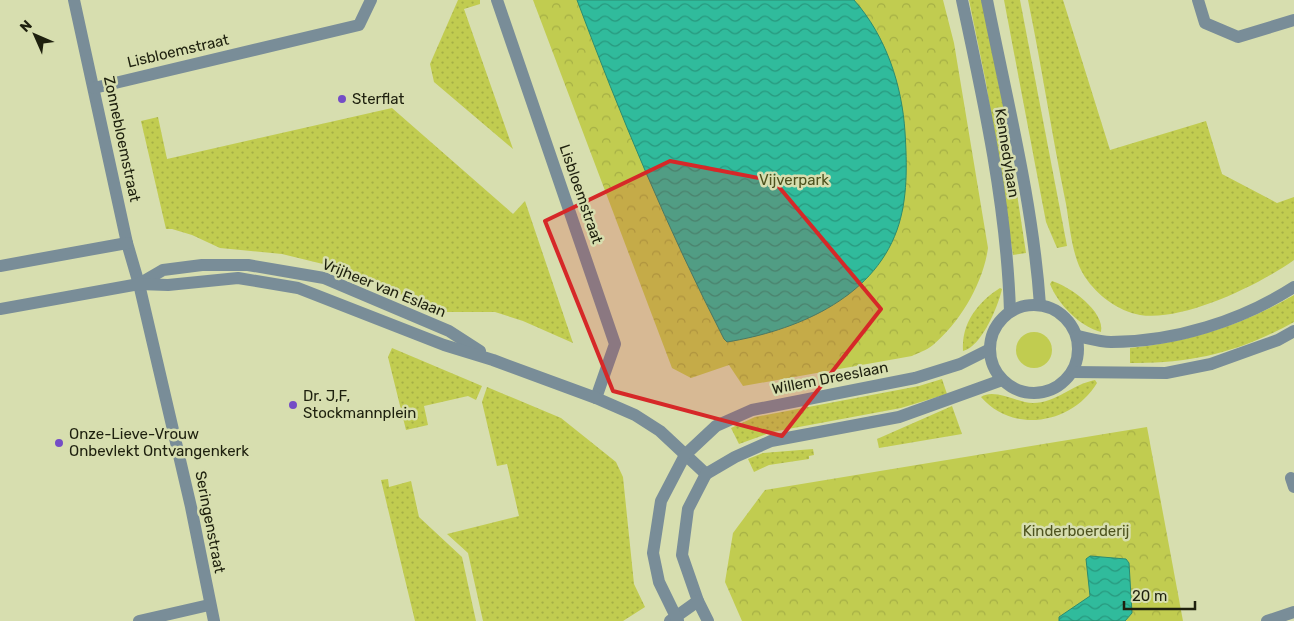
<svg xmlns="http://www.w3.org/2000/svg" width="1294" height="621" font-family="Rubik,sans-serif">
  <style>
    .grass { fill: url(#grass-dots) }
    .park { fill: url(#park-crowns) }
    .garden { fill: #c1cc50 }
    .water { fill: url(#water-waves); stroke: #2b8c71 }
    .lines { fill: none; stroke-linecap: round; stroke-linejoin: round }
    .minor { stroke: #798d98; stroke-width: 12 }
    .marked { fill: #d62828; fill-opacity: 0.2; stroke: #d62828; stroke-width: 4; stroke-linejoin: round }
    .poi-dot { fill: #744dc6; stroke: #d7deaf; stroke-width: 2 }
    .labels { text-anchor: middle; stroke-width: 5; stroke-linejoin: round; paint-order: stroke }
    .street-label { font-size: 15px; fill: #1e200e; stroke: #d7deaf }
    .poi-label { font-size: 15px; fill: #1e200e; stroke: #d7deaf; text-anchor: start }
    .park-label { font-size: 15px; fill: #4e531f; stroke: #d7deaf }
  </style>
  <defs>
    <pattern id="grass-dots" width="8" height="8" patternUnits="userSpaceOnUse" patternTransform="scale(1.25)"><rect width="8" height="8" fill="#c1cc50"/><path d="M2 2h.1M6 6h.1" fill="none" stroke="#a5af45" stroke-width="1.8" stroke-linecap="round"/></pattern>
    <pattern id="park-crowns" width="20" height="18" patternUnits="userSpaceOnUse" patternTransform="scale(1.25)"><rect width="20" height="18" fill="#c1cc50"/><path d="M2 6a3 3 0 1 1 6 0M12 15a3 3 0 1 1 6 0" fill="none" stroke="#a5af45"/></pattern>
    <pattern id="water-waves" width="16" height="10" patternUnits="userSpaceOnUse" patternTransform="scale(1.25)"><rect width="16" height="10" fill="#30bb9c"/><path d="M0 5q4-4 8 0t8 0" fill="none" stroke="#28987e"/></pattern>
  </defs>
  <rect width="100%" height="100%" fill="#d7deaf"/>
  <g class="grass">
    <polygon points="458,0 480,0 480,4 464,9 513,149 434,82 430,64"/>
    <polygon points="969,0 983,0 999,76 1026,253 1013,255 986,83"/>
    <polygon points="1004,0 1020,0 1067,246 1057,248 1046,222"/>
    <path d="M 1028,0 L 1063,0 L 1110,150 L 1206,121 L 1222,174 L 1277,203 L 1294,197 L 1294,260 C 1259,285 1183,322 1140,315 C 1118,311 1097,295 1085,277 C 1072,258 1070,227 1066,204 C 1052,136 1042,68 1028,0 Z"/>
    <polygon points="392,108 513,214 525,201 573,343 523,321 495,312 445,312 327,265 282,254 220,248 192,235 172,229 166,229 141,121 158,117 167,159"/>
    <path d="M 1052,281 C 1069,286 1105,311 1101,332 C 1080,327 1057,303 1050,284 Z"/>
    <path d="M 1000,288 L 1002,289 C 998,307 981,347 963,351 C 961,323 978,302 1000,288 Z"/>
    <path d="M 1294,295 L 1294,322 C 1240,352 1191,364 1130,363 L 1130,348 C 1189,342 1243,325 1294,295 Z"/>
    <polygon points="392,348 482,386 476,400 468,396 424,406 428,425 406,430 388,357"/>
    <polygon points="942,379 947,394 901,408 772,432 739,444 731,428 755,417 919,386"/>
    <path d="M 1095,380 L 1097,383 C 1073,423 1014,435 981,397 C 995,388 1017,403 1033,403 C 1056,403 1073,384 1095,380 Z"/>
    <polygon points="487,387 561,418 616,462 623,477 634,584 645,607 623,621 483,621 468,553 447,534 519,516 507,464 497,466 482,402"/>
    <polygon points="952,406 962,434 879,448 877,439"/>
    <polygon points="813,449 814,455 809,456 809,459 769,465 754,472 748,459 763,453"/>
    <polygon points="388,479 389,487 411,481 419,517 462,557 476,621 415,621 381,480"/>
  </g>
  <g class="park">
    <path d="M 533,0 L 943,0 L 954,43 L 988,248 C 983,284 960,322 933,345 C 927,350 918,353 912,356 L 743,386 L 729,365 L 691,378 L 672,368 Z"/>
    <polygon points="1147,427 1183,621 742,621 725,582 733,533 765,490"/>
  </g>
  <circle class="garden" cx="1034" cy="350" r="18"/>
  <g class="water">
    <path d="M 577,0 L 854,0 C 886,36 902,85 905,132 C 907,164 908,199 897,230 C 872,300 794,331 727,342 L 724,339 C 668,230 620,115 577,0 Z"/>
    <polygon points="1090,556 1126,559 1129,563 1132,613 1125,621 1059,621 1059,617 1090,596 1086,559"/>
  </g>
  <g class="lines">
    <g class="minor">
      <polyline points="74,0 127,243 139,284 191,507 214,621"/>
      <polyline points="497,0 615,344 596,398"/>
      <path d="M 962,0 C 984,102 1007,208 1010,312"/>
      <path d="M 987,0 C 1007,101 1033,203 1040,305"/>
      <polyline points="1198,0 1205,23 1238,37 1294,20"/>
      <polyline points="94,88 359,25 371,0"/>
      <polyline points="0,266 127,243"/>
      <polyline points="139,284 163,270 202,265 248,265 324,278 449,331 480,351"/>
      <circle cx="1034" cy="349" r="44"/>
      <polyline points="0,309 139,284 168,285 238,278 298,288 444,345 493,360 596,398 635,415 660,431 706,474"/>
      <path d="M 1077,336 C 1087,338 1100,342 1111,342 C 1174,342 1241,321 1294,287"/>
      <polyline points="1072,372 1166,373 1211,364 1278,340 1294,331"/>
      <polyline points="706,474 735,457 771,441 899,417 1002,380"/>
      <polyline points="706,474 688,509 682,555 698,601 708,621"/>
      <polyline points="1291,478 1294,487"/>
      <polyline points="139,621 209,605"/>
      <polyline points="670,621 698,601"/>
      <polyline points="678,621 659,582 653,553 661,501 685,455 716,426 752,410 915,378 960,364 990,349"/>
      <polyline points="1267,621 1294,612"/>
    </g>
  </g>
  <path class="marked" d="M 670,161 L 774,181 L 881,309 L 782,436 L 613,391 L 545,221 Z"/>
  <g class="poi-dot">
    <circle cx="342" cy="99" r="5"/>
    <circle cx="293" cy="405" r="5"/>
    <circle cx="59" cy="443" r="5"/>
  </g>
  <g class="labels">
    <g class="street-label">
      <text transform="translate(178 51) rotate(-13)" y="5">Lisbloemstraat</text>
      <text transform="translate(122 139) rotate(78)" y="5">Zonnebloemstraat</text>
      <text transform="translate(1007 153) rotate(81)" y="5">Kennedylaan</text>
      <text transform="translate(581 194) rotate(71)" y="5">Lisbloemstraat</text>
      <text transform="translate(384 288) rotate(22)" y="5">Vrijheer van Eslaan</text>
      <text transform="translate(830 378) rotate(-11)" y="5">Willem Dreeslaan</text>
      <text transform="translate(210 522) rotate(79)" y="5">Seringenstraat</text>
    </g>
    <g class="poi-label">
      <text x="352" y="104">Sterflat</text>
      <text x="303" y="401">Dr. J,F,<tspan x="303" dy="17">Stockmannplein</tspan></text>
      <text x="69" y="439">Onze-Lieve-Vrouw<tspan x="69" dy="17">Onbevlekt Ontvangenkerk</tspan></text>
    </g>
    <g class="park-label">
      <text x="794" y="185">Vijverpark</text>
      <text x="1076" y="536">Kinderboerderij</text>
    </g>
  </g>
  <g transform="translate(35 35) rotate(315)" stroke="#d7deaf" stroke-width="4" paint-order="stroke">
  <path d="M0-4L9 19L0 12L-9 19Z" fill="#1e200e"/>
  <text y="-8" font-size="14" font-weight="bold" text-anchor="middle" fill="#1e200e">N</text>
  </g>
  <path d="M1124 601v8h71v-8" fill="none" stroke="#1e200e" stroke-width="2.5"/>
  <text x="1132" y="601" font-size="15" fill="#1e200e" stroke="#d7deaf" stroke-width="4" paint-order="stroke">20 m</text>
</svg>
